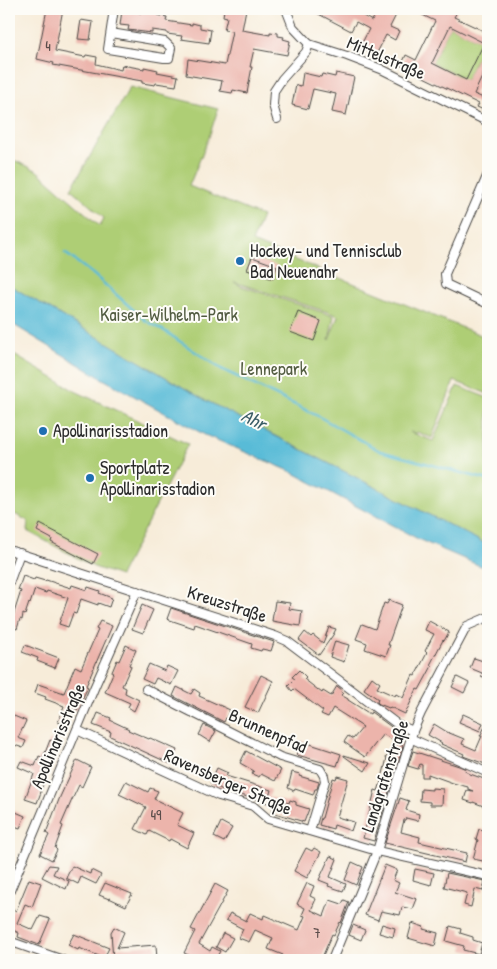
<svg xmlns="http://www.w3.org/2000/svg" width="497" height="969" font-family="'Patrick Hand',sans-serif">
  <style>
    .green { fill: #aece75; stroke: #6c7c50; fill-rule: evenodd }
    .water { fill: #59bbd7; stroke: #427381 }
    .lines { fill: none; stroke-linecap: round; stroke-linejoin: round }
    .stream { stroke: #59bbd7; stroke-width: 2.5 }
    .building { fill: #ecb4ab; fill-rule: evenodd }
    .minor-casing { stroke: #4a4845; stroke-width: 10 }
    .minor { stroke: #fff; stroke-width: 8 }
    .rail { stroke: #2b2b2b; stroke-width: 2.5; stroke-dasharray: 8 4; stroke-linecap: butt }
    .poi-dot { fill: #1f6fb2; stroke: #fdfcf7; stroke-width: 2 }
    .labels { text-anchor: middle; stroke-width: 4; stroke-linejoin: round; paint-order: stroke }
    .number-label { font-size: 15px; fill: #5b4d4b }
    .street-label { font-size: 18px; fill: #2b2b2b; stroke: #fdfcf7 }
    .poi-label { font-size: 18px; fill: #2b2b2b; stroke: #fdfcf7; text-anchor: start }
    .park-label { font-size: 18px; fill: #525c41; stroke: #fdfcf7 }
    .water-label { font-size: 19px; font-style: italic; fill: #3b5d67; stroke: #fdfcf7 }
  </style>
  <rect width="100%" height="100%" fill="#fdfcf7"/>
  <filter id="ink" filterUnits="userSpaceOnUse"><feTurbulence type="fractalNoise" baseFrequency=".02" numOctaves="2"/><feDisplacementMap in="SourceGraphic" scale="10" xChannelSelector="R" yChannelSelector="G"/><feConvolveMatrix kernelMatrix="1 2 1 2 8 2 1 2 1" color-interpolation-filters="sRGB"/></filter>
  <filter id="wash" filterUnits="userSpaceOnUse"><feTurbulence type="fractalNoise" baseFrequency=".0096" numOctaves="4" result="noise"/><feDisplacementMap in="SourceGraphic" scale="20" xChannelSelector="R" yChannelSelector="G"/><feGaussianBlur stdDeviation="1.12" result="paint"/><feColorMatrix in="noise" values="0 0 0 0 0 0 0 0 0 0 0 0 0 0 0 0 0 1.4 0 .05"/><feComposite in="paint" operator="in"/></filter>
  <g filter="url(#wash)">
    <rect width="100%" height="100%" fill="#f7ecd9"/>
    <g class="green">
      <polygon points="450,26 484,43 466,80 432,63"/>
      <path d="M 130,87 L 218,109 L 209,137 L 189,186 L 262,216 L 252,242 L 488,338 L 488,394 L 454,381 L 432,438 L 417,432 L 416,434 L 410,432 L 433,441 L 457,386 L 488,398 L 488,545 L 203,399 L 9,285 L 9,158 L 36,170 L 100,226 L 104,218 L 71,189 ZM 234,282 L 328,312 L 338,316 L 329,340 L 334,316 L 241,286 Z"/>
      <polygon points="9,352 75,391 188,444 120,576 94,567 27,531 28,521 9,511"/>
    </g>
    <polygon class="water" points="9,285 203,399 488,545 488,568 478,565 420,540 290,471 205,435 103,379 9,322"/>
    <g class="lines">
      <polyline class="stream" points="65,253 94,275 146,321 163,330 221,369 316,415 380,451 488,480"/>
    </g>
    <g id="blocks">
      <g class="building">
        <polygon points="47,9 63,9 55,51 85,57 86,55 97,57 96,64 121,70 122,65 144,69 144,67 158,70 157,72 178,76 176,86 156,83 155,85 142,83 142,81 53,65 54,63 37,59"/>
        <polygon points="142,9 158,10 157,15 167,17 166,21 192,25 192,23 200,25 200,28 211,30 209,43 181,39 182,36 167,34 167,32 152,30 152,33 128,30 129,26 120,25 122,10 141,13"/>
        <polygon points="228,9 246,9 242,30 270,35 270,32 278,33 278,36 284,37 283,39 290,41 287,55 254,49 250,67 252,67 247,93 233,90 232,93 220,91 222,81 186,75 188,59 225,65 232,31 224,30 227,17 223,16 224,10 227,11"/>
        <polygon points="309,9 360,9 358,13 372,21 378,9 399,9 390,27 399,31 395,40 386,35 376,55 360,47 369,29 356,22 351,31"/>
        <path d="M 410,9 L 453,9 L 457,12 L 454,17 L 488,33 L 488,64 L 474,94 L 488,100 L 488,112 L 477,107 L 479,104 L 401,66 L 406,55 L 416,60 L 435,21 ZM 450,26 L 484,43 L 466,80 L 432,63 Z"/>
        <polygon points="81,20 93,22 90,40 78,39"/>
        <polygon points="303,73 321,77 322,74 335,77 336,73 354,77 346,115 332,112 336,94 313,89 308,109 292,105 296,85 301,86"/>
        <polygon points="252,257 277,266 273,279 247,270"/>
        <polygon points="298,312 321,321 314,341 290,332"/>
        <polygon points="40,524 98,554 93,564 51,542 52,539 37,531"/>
        <polygon points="23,576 34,580 35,578 45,581 46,580 71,588 72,585 87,590 88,587 100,591 99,593 112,598 109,607 98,603 98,605 81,599 76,614 73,613 68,627 59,624 68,598 47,591 46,593 35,589 30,604 29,603 25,615 23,614 22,620 20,619 17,629 9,626 9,622 11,615 13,616 21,591 18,590"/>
        <polygon points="389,600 402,605 388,645 390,645 386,656 365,649 367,643 356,639 362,624 375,629 384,603 387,604"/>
        <polygon points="275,601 290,603 289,609 302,611 300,626 272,621"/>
        <polygon points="142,605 153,610 143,633 132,629"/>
        <polygon points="171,608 274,642 271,651 262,649 261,651 251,648 252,644 195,624 194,628 167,619"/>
        <polygon points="100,621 112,626 86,686 88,687 83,697 77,710 73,709 67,726 58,722 64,706 45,699 46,697 35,693 38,684 64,693 75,666 81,669 98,630 96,629"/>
        <polygon points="429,621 449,632 444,641 443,640 430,665 432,666 419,690 417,689 405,714 390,707 389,708 379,704 377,702 378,699 364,689 372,677 380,683 377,688 395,696 396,694 403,698 413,675 415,676 427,653 425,651 434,634 425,630"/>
        <polygon points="329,627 336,629 333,635 319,655 299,640 305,632 311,637 313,635 323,643"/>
        <polygon points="335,641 349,645 344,662 330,657"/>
        <polygon points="25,645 59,658 55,668 37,661 38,658 22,652"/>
        <polygon points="126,645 136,650 129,665 131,666 122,686 126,688 125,693 139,700 134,711 128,707 130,703 105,692 113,673 112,672 117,660 119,661"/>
        <polygon points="487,657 488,657 488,679 481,676 482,673 470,668 474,658 486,662"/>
        <polygon points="149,664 165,671 167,666 178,671 171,685 156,678 153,684 142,679"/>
        <polygon points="299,670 306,677 304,679 322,693 323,691 331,696 337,686 342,690 341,692 343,693 341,695 348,699 348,700 370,714 371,712 398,732 392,740 383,734 365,757 344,742 348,736 353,739 363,727 333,708 328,717 321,714 323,711 294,689 292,691 288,686 295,679 292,677"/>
        <polygon points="261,675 273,681 258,713 245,707"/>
        <polygon points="457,677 469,683 464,693 452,687"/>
        <polygon points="177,687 191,694 194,689 200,693 199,696 230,710 224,722 173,696"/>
        <polygon points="98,713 111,718 110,720 129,729 128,730 149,739 150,738 177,750 171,764 110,736 111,732 93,725"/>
        <polygon points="9,714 26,721 18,738 26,741 23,748 9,743"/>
        <polygon points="463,714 483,723 480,731 459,722"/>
        <polygon points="488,721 488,765 463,756 464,754 441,744 442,743 428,735 434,724 447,732 464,739 462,744 476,750 482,736 480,736"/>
        <polygon points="204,725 216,731 210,742 199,735"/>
        <polygon points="50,740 61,745 58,753 56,752 40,792 41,792 37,803 25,799 34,774 18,767 21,761 35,766 39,756 43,758"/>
        <polygon points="301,741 341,754 337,766 297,755"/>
        <polygon points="394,743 403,746 374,841 363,838 375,790 378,791 381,782 382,782 381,782 387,758 386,758"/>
        <polygon points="246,751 281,770 275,781 261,774 259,777 252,774 254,771 240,763"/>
        <polygon points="413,751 459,766 466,769 465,771 470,774 487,780 484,789 488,790 488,800 486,807 473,802 473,803 464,800 467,790 473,791 468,789 468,787 453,783 428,774 428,777 422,777 422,765 420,764 418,769 408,766"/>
        <polygon points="344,755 370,763 365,771 344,756"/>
        <polygon points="77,760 91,767 82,787 79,785 71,802 61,825 63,826 55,848 57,850 52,860 40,854 49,835 46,833 60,797"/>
        <polygon points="217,768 228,773 226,776 271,790 269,797 289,803 290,800 296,802 296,805 309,809 304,822 272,812 274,806 271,805 271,804 221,789 210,783"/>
        <polygon points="292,772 300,774 299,776 319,782 317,789 315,789 313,795 295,789 294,791 288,788"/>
        <polygon points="337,776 348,779 337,817 354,822 351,831 334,825 333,829 319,825 321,818 322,818 333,778 336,779"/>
        <polygon points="126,781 148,792 150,788 158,791 154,799 183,813 177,825 194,833 187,848 170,839 169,841 149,831 147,835 135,829 146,807 119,794"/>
        <polygon points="432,788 443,789 442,805 430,805 430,802 420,801 421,789 432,790"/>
        <polygon points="400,798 409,801 406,810 419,814 418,821 406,818 405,820 404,820 401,832 420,837 419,842 467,853 465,862 385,843"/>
        <polygon points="9,809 25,816 20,828 9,824"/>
        <polygon points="221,822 232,828 224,842 214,837"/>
        <polygon points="479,829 488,831 488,862 473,859 478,840 476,839"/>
        <polygon points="306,848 312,851 314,848 321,852 307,878 294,871"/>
        <polygon points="330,856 337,859 330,877 346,884 343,891 328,886 329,884 319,880"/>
        <polygon points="352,862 363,867 356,885 345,880"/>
        <polygon points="49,865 57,866 53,874 69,881 66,889 42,877"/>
        <polygon points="385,865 397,870 393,880 399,883 395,892 417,899 413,909 402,907 400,915 381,911 378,920 365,915"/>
        <polygon points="72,866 90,874 91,870 101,875 96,884 81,877 78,884 66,878"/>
        <polygon points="415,869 434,873 431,885 413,880"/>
        <polygon points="447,873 485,881 483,891 475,889 471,907 464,905 467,893 444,887"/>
        <polygon points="29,879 41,883 32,907 25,904 17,923 33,930 40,916 50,919 39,945 18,937 19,933 9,928 9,919 13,909 16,911"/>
        <polygon points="105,883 132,894 126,906 109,898 109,899 99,895"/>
        <polygon points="307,883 314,886 310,896 316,899 311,910 324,916 330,900 342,904 344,900 349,902 341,923 340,922 334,935 332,934 321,960 281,960 283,955 268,949 273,938 255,930 249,942 239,938 243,929 226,920 230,913 246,921 250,913 263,919 264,915 299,930 305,916 302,915 305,908 297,904"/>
        <polygon points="215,884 228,891 199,944 210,951 212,947 220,951 215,960 199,960 184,953 195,931 191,929"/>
        <polygon points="412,923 424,927 423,929 438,933 435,946 408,938"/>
        <polygon points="382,924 395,928 393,937 379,933"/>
        <polygon points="353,925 365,930 361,940 349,935"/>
        <polygon points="450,926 461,929 460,933 473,937 473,940 482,943 479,954 463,950 464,946 446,941"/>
        <polygon points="114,927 124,932 117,948 156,945 157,959 113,960 111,932"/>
        <polygon points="223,933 233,938 225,952 216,947"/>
        <polygon points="74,934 109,948 104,958 79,948 78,950 68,945"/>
      </g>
    </g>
  </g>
  <g filter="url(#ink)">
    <use href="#blocks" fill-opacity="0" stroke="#4a4845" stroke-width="1"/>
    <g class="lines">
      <defs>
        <g id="minor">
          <polyline points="286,9 293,27 309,44 347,56 381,69 488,122"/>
          <polyline points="111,33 165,42 171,48 169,58 164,58 108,49 114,9"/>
          <polyline points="277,119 273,105 274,91 282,79 306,52 309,44"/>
          <polyline points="488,174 445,274 446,284 488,304"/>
          <polyline points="9,550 275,636 287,641 397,724 413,731"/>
          <polyline points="9,583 20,553"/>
          <polyline points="146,689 280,757 320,769 324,776 325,781 310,831"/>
          <polyline points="77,730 219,796 253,806 268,819 377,851 488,876"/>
          <polyline points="410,738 488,773"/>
          <polyline points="9,893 95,686 137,591"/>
          <polyline points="9,941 63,960"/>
          <polyline points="332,960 377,851 413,731 421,713 467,626 488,617"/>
        </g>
      </defs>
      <use href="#minor" class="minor-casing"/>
      <use href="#minor" class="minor"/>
      <polyline class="rail" points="9,955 21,960"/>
    </g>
  </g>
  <g class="poi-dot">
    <circle cx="240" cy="261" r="5"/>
    <circle cx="43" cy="431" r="5"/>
    <circle cx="90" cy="478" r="5"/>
  </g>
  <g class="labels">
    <g class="number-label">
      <text x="48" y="51">4</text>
      <text x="156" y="820">49</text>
      <text x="317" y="938">7</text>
    </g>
    <g class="street-label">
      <text transform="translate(386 58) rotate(23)" y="6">Mittelstraße</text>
      <text transform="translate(227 604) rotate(18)" y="6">Kreuzstraße</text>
      <text transform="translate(268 731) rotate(24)" y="6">Brunnenpfad</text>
      <text transform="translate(58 736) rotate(-67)" y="6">Apollinarisstraße</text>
      <text transform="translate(385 776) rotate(-72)" y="6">Landgrafenstraße</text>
      <text transform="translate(228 782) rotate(24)" y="6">Ravensberger Straße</text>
    </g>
    <g class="poi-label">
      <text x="250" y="257">Hockey- und Tennisclub<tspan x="250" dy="21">Bad Neuenahr</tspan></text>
      <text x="53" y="437">Apollinarisstadion</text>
      <text x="100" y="474">Sportplatz<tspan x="100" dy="21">Apollinarisstadion</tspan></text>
    </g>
    <g class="park-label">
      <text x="169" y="321">Kaiser-Wilhelm-Park</text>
      <text x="274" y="375">Lennepark</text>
    </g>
    <g class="water-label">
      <text transform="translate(254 419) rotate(26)" y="7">Ahr</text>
    </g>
  </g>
  <rect width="497" height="969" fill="none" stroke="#fdfcf7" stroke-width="30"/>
</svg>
